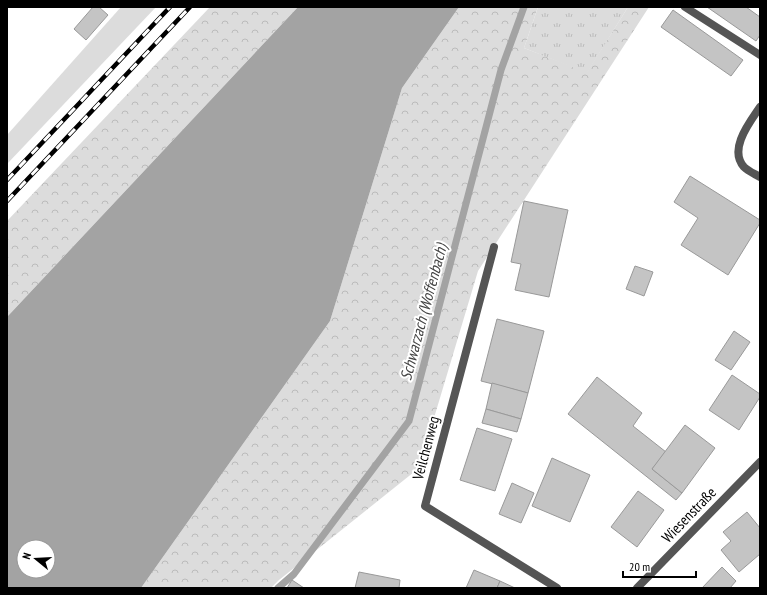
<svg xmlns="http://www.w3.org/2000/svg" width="767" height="595" font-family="'PT Sans Narrow',sans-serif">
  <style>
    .grass { fill: #dcdcdc }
    .forest { fill: url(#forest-crowns) }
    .park { fill: url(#park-tufts) }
    .water { fill: #a3a3a3; fill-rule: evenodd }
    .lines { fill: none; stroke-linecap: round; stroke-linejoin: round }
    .stream { stroke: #a3a3a3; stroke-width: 7 }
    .building { fill: #c4c4c4; stroke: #999 }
    .service { stroke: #555; stroke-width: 8 }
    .minor { stroke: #555; stroke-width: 8 }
    .rail-casing { stroke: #000; stroke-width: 4.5 }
    .rail { stroke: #fff; stroke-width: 3; stroke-dasharray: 9; stroke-linecap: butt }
    .labels { text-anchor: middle; stroke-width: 4; stroke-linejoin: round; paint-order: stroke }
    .street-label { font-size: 15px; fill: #000; stroke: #fff }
    .water-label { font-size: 16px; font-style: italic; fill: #444; stroke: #fff }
  </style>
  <defs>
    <pattern id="forest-crowns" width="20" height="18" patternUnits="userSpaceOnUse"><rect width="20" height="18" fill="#dcdcdc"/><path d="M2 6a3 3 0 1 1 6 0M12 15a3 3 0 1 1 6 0" fill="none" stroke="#bbb"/></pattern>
    <pattern id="park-tufts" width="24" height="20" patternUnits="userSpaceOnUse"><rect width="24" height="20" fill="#dcdcdc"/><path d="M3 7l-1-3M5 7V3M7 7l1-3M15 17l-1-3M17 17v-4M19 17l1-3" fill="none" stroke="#bbb"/></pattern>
  </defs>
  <rect width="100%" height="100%" fill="#fff"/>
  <polygon class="grass" points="121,7 156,7 7,164 7,135"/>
  <g class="forest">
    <polygon points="210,7 298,7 7,317 7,221"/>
    <polygon points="459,7 538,7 524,48 587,72 628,7 649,7 478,271 419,468 279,580 271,588 141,588 330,321 402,88"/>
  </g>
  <polygon class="park" points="538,7 628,7 587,73 524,48"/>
  <path class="water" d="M 298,7 L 459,7 L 402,88 L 330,321 L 141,588 L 7,588 L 7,317 ZM 24,547 L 48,547 L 48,571 L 24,571 Z"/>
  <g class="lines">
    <polyline class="stream" points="278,588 294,574 409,421 501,70 524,7"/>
  </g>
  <g class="building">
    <polygon points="93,7 99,7 108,15 86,40 74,29"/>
    <polygon points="707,7 746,7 760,17 760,35 756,41"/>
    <polygon points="673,10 743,60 731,76 661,27"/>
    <polygon points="690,176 760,220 760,223 728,275 681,245 698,218 674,202"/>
    <polygon points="524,201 568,210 549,297 515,290 521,264 511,262"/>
    <polygon points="635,266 653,272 644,296 626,289"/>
    <polygon points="497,319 544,331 528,393 481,381"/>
    <polygon points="734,331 750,342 731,370 715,360"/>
    <polygon points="732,375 760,394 760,397 739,430 709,410"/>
    <polygon points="597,377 642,413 633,426 666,452 652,469 682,493 676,500 568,414"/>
    <polygon points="492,383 528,393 521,419 486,409"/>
    <polygon points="486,409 521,419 517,432 482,423"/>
    <polygon points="685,425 715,448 682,493 652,469"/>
    <polygon points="477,428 512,439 495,491 460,480"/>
    <polygon points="552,458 590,475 570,522 532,506"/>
    <polygon points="512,483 534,493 521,523 499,514"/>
    <polygon points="638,491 664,510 637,547 611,527"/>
    <polygon points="747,512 760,528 760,554 739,572 721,550 731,541 723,532"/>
    <polygon points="722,567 736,581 730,588 702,588"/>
    <polygon points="474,570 500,581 497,588 466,588"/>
    <polygon points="359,572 400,580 399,588 355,588"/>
    <polygon points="292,580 304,588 287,588"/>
    <polygon points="500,581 515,588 497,588"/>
  </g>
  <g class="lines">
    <polyline class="service" points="685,7 760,55"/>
    <g class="minor">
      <path d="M 760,107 C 750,122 728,149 744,167 C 748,171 755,174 760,177"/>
      <polyline points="494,247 425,506 557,588"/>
      <polyline points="637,588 760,462"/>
    </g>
    <defs>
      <g id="rail">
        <polyline points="7,180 170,7"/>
        <polyline points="7,201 190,7"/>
      </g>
    </defs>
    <use href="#rail" class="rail-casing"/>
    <use href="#rail" class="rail"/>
  </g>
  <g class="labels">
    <g class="street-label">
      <text transform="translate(426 448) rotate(-75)" y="5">Veilchenweg</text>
      <text transform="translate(689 515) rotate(-46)" y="5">Wiesenstraße</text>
    </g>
    <g class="water-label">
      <text transform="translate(423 312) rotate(-75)" y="6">Schwarzach (Woffenbach)</text>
    </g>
  </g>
  <rect width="767" height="595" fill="none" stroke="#000000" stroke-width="16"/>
  <g transform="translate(36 559) rotate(288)"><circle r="19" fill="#ffffff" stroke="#999999"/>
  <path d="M0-3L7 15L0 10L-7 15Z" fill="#000000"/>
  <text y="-6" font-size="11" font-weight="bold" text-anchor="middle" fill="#000000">N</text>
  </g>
  <path d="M623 571v6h73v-6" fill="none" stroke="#000000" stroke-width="2"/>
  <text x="629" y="571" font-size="12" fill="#000000" stroke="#ffffff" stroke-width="3" paint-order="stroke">20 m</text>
</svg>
